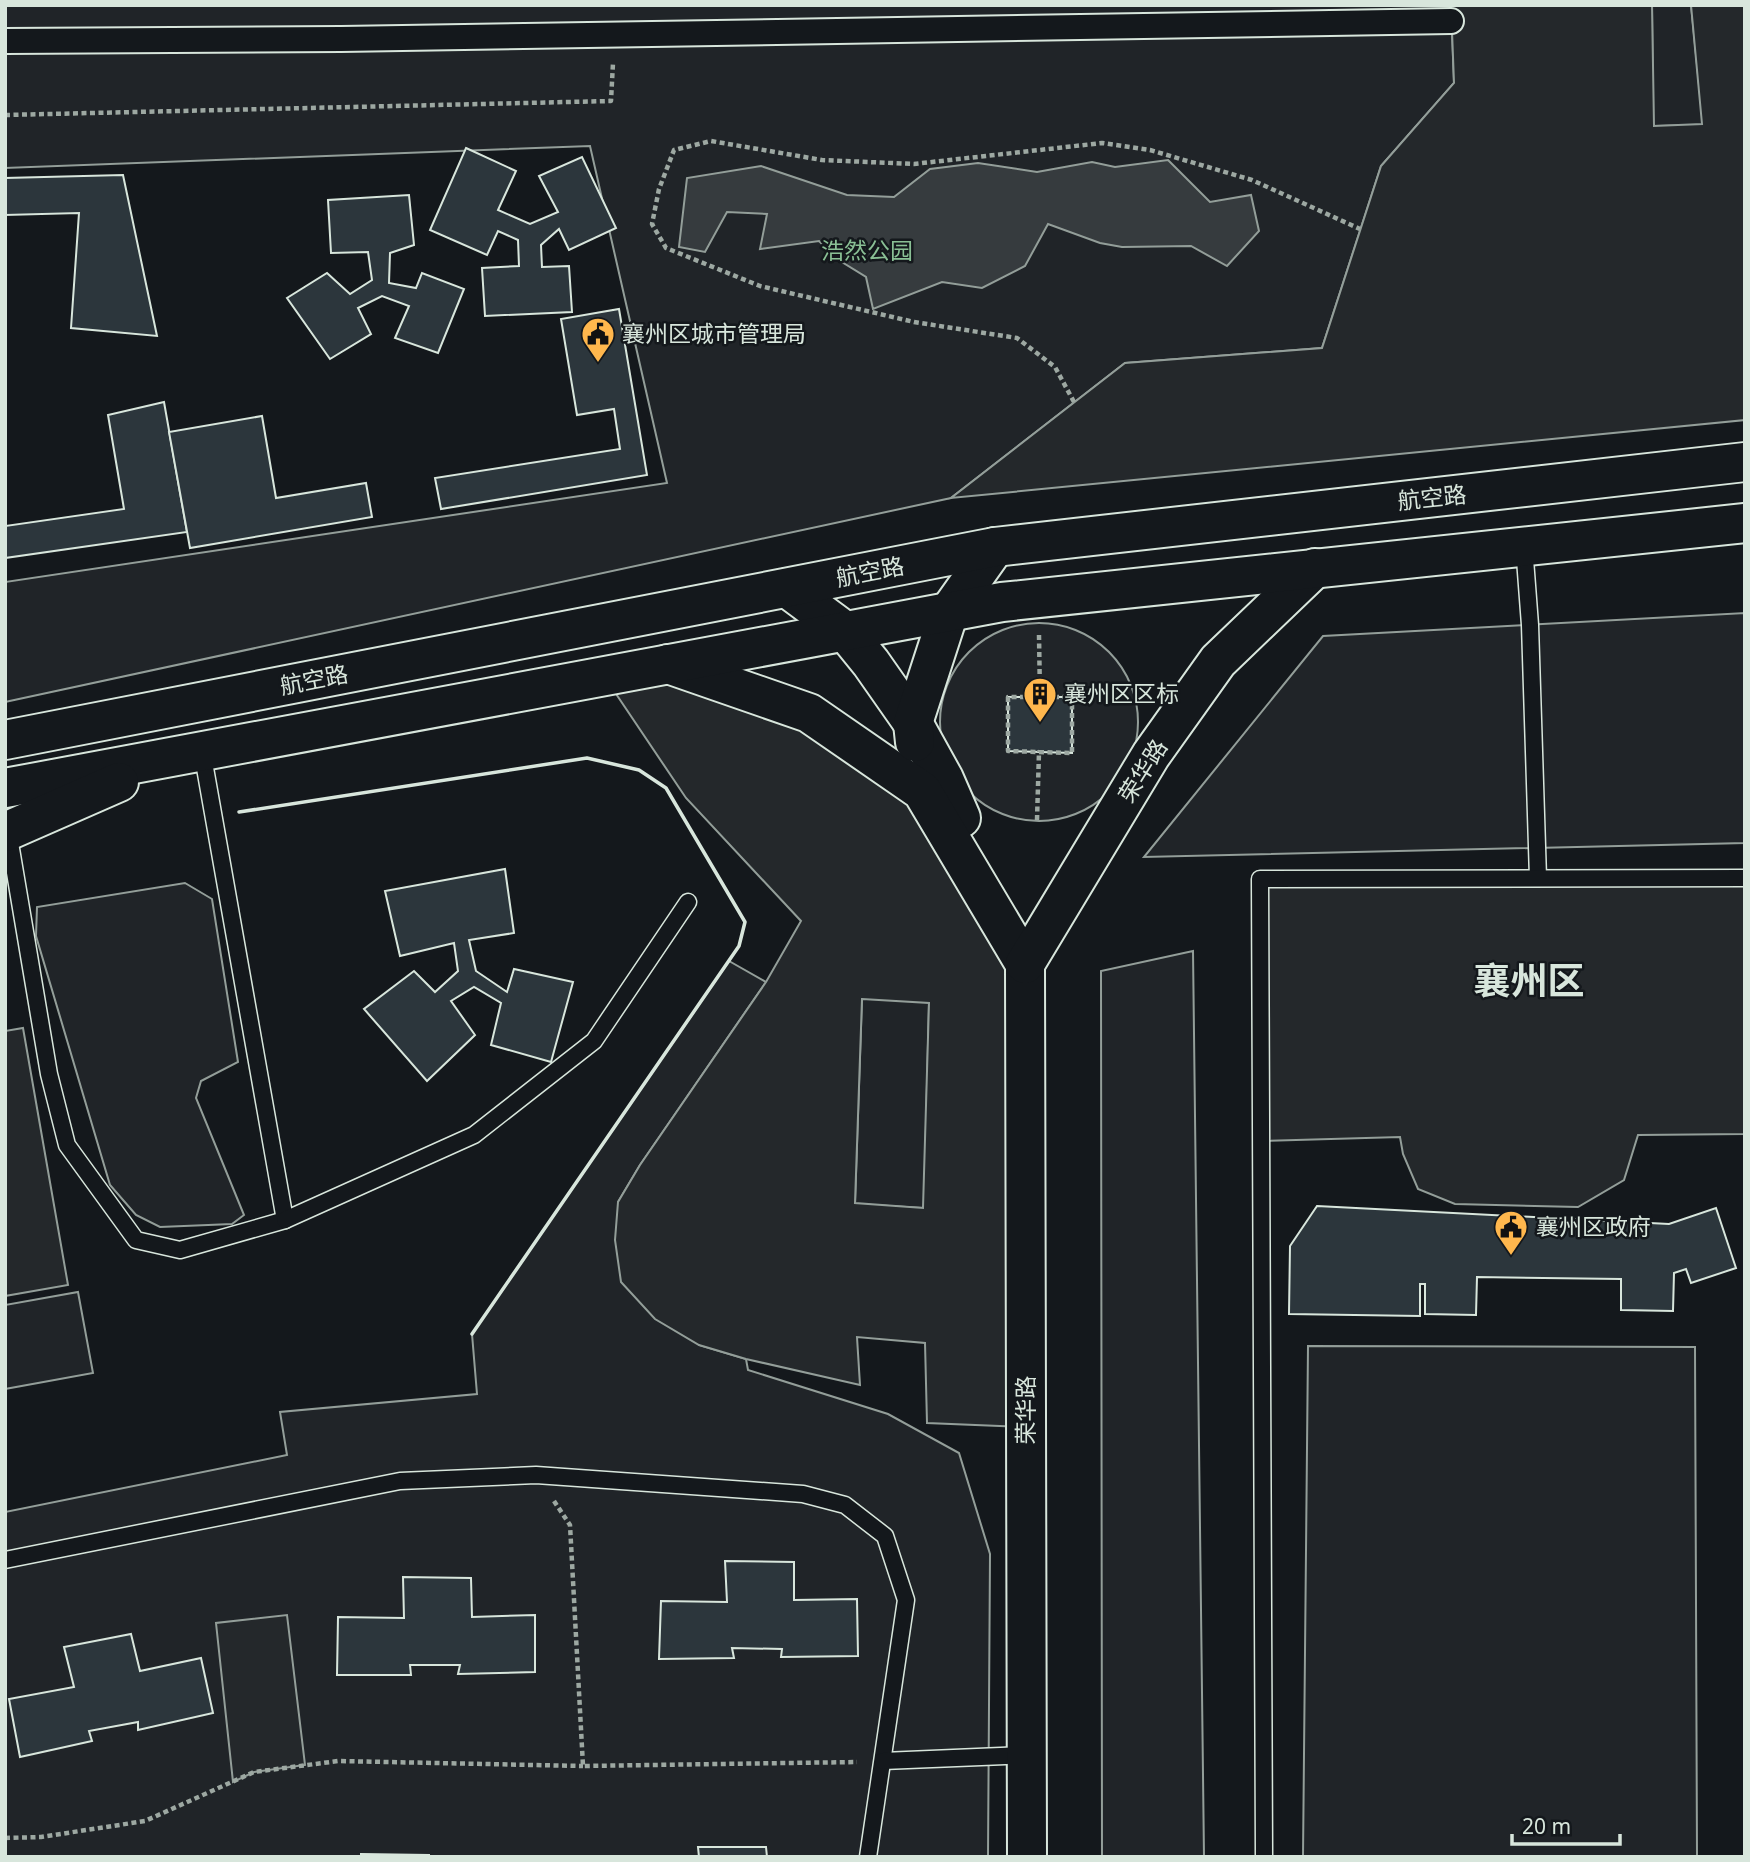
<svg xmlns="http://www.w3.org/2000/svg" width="1750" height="1862" font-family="'Noto Sans','Noto Sans SC',sans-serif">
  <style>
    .green { fill: #202428; stroke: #939e99; stroke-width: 2 }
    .parking { fill: #24282b; stroke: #939e99; stroke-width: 2; fill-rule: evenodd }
    .water { fill: #363b3e; stroke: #939e99; stroke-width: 2 }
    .building { fill: #2c363c; stroke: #d8e6dc; stroke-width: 2 }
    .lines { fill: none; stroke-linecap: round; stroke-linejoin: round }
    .service-casing { stroke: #d8e6dc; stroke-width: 19 }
    .pedestrian-casing { stroke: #d8e6dc; stroke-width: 28 }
    .secondary-casing { stroke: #d8e6dc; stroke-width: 42 }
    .primary-casing { stroke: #d8e6dc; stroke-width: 42 }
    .path { stroke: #9da8a2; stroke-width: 4.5; stroke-dasharray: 5 3.5; stroke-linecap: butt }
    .service { stroke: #14181c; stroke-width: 16 }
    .pedestrian { stroke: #14181c; stroke-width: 24 }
    .secondary { stroke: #14181c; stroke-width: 38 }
    .primary { stroke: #14181c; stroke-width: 38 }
    .wall { stroke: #d8e6dc; stroke-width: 3.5 }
    .labels { text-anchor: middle; stroke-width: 5; stroke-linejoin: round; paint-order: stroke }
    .park-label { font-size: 23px; fill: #8ac095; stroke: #14181c }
    .poi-label { font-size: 23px; fill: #d8e6dc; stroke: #14181c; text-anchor: start }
    .street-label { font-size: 23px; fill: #d8e6dc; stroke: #14181c }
    .town-label { font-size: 37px; font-weight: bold; fill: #d8e6dc; stroke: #14181c }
  </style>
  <rect width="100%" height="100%" fill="#14181c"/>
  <g class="green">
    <polygon points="5,5 1451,5 1454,83 1381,166 1322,348 1125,363 951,498 5,702 5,582 667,483 590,146 5,168"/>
    <polygon points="1652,5 1691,5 1703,125 1653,126"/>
    <polygon points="1745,613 1745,843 1144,857 1323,636"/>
    <circle cx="1039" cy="722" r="99"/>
    <polygon points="185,883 212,899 238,1062 201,1081 196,1098 244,1215 232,1224 160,1227 136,1215 110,1185 36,936 37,907"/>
    <polygon points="1193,951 1204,1857 1102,1857 1101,971"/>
    <polygon points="729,961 766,982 640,1165 618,1202 699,1345 746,1359 748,1370 888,1414 959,1453 990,1554 988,1857 5,1857 5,1512 287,1455 280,1412 477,1394 472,1334"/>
    <polygon points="862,998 929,1002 924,1208 855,1204"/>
    <polygon points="78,1292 93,1373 5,1389 5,1305"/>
    <polygon points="1308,1346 1695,1347 1697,1857 1303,1857"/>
  </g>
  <g class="parking">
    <polygon points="1451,5 1652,5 1654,126 1702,124 1691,5 1745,5 1745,420 951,498 1125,363 1322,348 1381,166 1454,83"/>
    <path d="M 668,664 L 809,713 L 922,791 L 1025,964 L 1026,1427 L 927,1423 L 925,1343 L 857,1337 L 860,1385 L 746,1359 L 699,1345 L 655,1319 L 621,1282 L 615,1240 L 618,1202 L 640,1165 L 766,982 L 801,921 L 686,798 L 604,676 ZM 862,999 L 929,1003 L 923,1208 L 855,1203 Z"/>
    <polygon points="1745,878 1745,1134 1638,1135 1624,1180 1578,1207 1455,1204 1418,1189 1403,1154 1400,1137 1261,1141 1260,879"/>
    <polygon points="23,1028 68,1285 5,1296 5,1031"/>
    <polygon points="287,1615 305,1765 254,1772 233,1782 216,1623"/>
  </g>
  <polygon class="water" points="1168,160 1210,202 1251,195 1259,231 1227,266 1191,246 1122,247 1100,243 1048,224 1025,266 982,288 942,282 873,309 866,277 837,259 819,241 760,249 767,214 727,212 705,252 679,247 687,178 761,166 847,195 894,197 930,169 978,163 1037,172 1092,162 1115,167"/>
  <g class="building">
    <polygon points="466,148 516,171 498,210 530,224 558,212 539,176 582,157 616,228 569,250 559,229 541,245 542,267 569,266 572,312 485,316 482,268 519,266 518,240 498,231 487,255 430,230"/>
    <polygon points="123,175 157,336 71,328 79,213 5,215 5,178"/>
    <polygon points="409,195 414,245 390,253 389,283 416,288 422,273 464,289 438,353 395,338 409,306 382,296 358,308 371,334 330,359 287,298 327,273 350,294 372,280 368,252 331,253 328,200"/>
    <polygon points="619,309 647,475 441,509 435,478 620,449 614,409 577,415 561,319"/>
    <polygon points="164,402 187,532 5,558 5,526 124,509 108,415"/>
    <polygon points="262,416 276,498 366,483 372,517 190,548 169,432"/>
    <polygon points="1008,697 1072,697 1072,753 1008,751"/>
    <polygon points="505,869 514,933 469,940 476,971 507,992 514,969 573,982 551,1062 491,1045 501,1003 474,987 451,1001 475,1035 427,1081 364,1009 414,971 435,992 458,971 454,943 400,956 385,891"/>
    <polygon points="1317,1206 1669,1224 1716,1208 1736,1268 1691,1283 1686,1269 1674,1273 1673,1311 1621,1310 1621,1279 1477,1277 1476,1315 1425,1314 1425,1284 1420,1284 1420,1316 1289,1314 1290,1246"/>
    <polygon points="725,1561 794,1562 794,1600 857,1599 858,1656 781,1657 782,1649 732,1648 734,1658 659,1659 661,1601 727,1602"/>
    <polygon points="403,1577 471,1578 472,1617 535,1615 535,1672 458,1674 460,1665 410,1665 411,1675 337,1675 338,1617 404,1618"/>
    <polygon points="131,1634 140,1671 201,1658 213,1713 138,1730 138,1722 89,1731 92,1741 20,1757 9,1699 74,1687 64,1647"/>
    <polygon points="698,1847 766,1847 767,1857 699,1857"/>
    <polygon points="361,1854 429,1855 429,1857 361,1857"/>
  </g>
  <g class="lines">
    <defs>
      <g id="service">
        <polyline points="1524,546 1530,625 1538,878"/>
        <polyline points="8,831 49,1074 67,1145 136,1240 180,1250 285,1220 202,751"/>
        <polyline points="285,1220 474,1135 594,1041 688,902"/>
        <polyline points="5,1560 400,1481 536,1475 803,1494 845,1505 885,1536 906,1600 868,1857"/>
        <polyline points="883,1761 1027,1755"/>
        <polyline points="1264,1857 1260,879 1745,878"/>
      </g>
      <polyline id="pedestrian" points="5,41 341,39 1451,21"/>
      <g id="secondary">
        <polyline points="787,588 845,631 871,663 913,723 944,779 961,818"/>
        <polyline points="668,664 809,713 922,791 1025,964 1027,1857"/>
        <polyline points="915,742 913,723 949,612 995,547"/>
        <polyline points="1025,964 1151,755 1218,661 1315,568"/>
      </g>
      <g id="primary">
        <polyline points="5,740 995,547 1745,462"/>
        <polyline points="5,788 1002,602 1745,523"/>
        <polyline points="5,832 119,782"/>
      </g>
    </defs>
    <use href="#service" class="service-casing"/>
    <use href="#pedestrian" class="pedestrian-casing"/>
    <use href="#secondary" class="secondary-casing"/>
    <use href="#primary" class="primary-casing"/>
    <g class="path">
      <polyline points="5,115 611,101 613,63"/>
      <polyline points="1074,402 1055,367 1017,338 914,322 760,286 666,248 652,224 659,189 674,150 711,141 822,160 914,164 1102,143 1150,150 1252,180 1360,229"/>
      <polyline points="1039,635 1040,697"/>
      <polyline points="1037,820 1039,752 1072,753 1072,697 1008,697 1008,751 1039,752"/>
      <polyline points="554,1501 570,1525 583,1766 857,1762"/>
      <polyline points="5,1838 41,1837 145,1821 254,1772 338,1761 583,1766"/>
    </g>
    <use href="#service" class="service"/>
    <use href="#pedestrian" class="pedestrian"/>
    <use href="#secondary" class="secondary"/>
    <use href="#primary" class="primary"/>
    <polyline class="wall" points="239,812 587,758 639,770 666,788 745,922 739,946 472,1334"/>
  </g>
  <defs>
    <symbol id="civic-pin" viewBox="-11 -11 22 30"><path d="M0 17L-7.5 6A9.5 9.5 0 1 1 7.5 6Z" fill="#ffb74d" stroke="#14181c"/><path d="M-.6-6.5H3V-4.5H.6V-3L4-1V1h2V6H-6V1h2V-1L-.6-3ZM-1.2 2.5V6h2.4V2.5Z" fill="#111"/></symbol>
    <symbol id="building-pin" viewBox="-11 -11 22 30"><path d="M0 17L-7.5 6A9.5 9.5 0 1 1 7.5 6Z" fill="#ffb74d" stroke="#14181c"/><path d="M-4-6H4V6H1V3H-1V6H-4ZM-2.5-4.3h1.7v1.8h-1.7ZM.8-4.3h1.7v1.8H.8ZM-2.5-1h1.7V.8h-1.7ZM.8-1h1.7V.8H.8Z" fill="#111"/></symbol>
  </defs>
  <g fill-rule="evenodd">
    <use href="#civic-pin" x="579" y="315" width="38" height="52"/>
    <use href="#building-pin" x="1021" y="675" width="38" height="52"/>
    <use href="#civic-pin" x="1492" y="1208" width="38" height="52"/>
  </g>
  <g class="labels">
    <g class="park-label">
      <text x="867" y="259">浩然公园</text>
    </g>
    <g class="poi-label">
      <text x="622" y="342">襄州区城市管理局</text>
      <text x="1064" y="702">襄州区区标</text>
      <text x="1536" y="1235">襄州区政府</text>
    </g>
    <g class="street-label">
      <text transform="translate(1432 498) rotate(-6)" y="8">航空路</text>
      <text transform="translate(870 572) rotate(-11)" y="8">航空路</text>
      <text transform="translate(314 680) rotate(-11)" y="8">航空路</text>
      <text transform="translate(1143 771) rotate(-58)" y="8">荣华路</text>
      <text transform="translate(1026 1410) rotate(-90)" y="8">荣华路</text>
    </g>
    <g class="town-label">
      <text x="1529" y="994">襄州区</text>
    </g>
  </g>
  <rect width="1750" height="1862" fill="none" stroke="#d8e6dc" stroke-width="14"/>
  <path d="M1512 1834v10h108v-10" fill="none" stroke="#d8e6dc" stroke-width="3.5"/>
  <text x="1522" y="1834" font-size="21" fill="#d8e6dc" stroke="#14181c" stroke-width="5" paint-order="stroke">20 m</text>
</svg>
